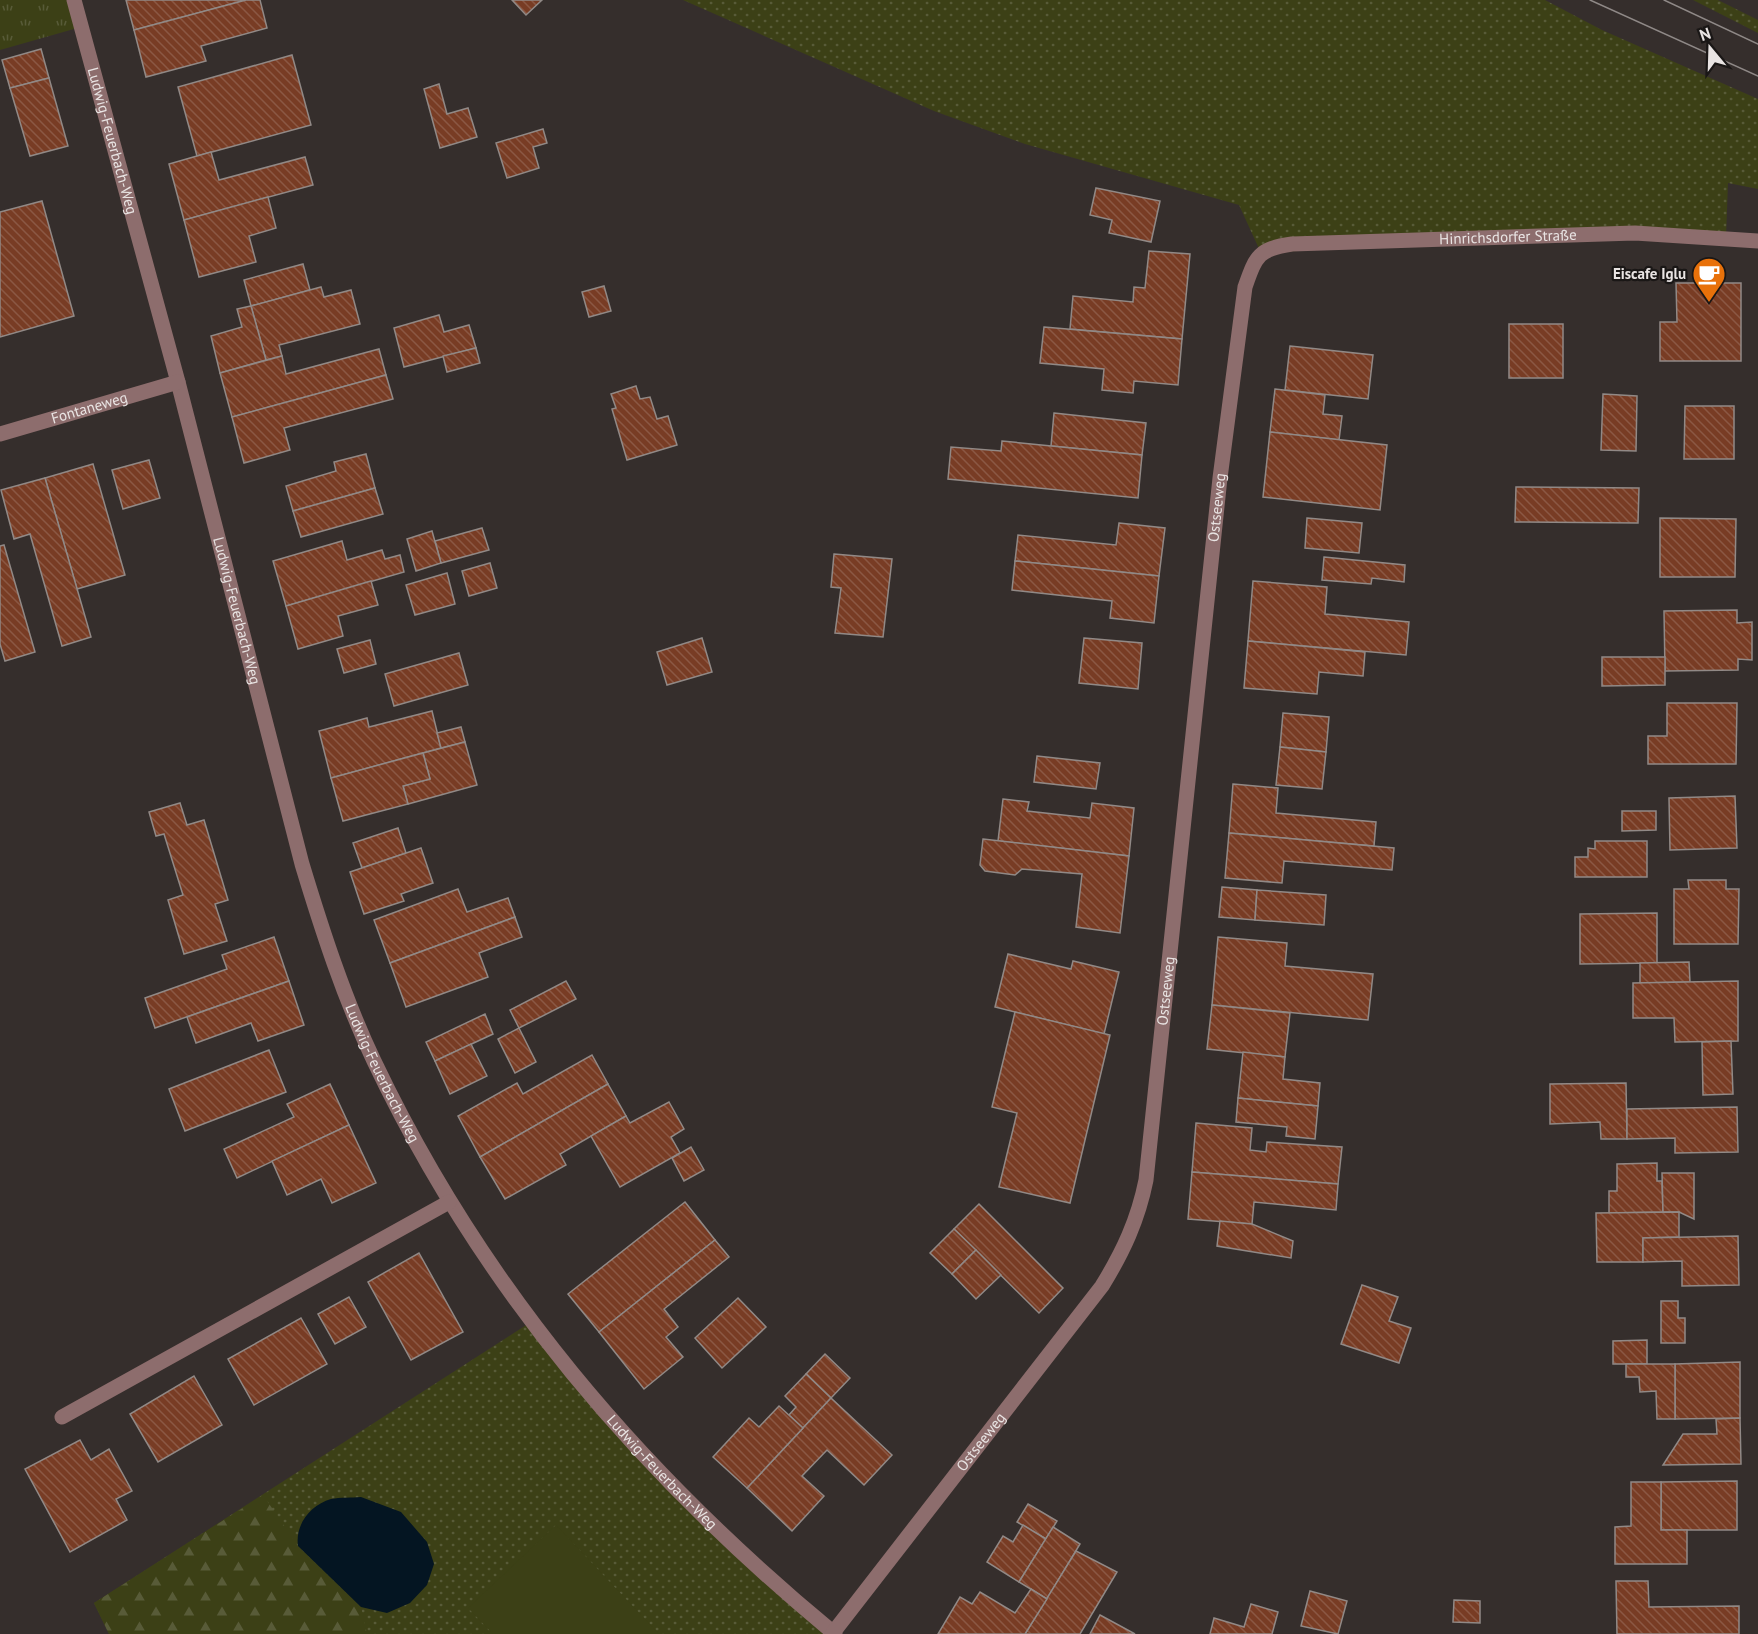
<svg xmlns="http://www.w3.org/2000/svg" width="1758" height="1634" font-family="'PT Sans',sans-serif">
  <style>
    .grass { fill: url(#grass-dots) }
    .forest { fill: url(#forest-firs) }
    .park { fill: url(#park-tufts) }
    .pitch { fill: #3c4016 }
    .water { fill: #041522 }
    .building { fill: url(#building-back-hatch); stroke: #918986; stroke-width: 1.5 }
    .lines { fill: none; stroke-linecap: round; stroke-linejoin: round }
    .minor { stroke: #8d6d6d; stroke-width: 15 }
    .tram { stroke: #8f8987; stroke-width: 1.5 }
    .labels { text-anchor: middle; stroke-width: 4.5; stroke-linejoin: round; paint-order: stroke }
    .street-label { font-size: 15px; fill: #e9e4e3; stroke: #1a1716 }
    .poi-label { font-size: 15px; font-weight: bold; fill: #e9e4e3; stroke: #1a1716; text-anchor: end }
  </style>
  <defs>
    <pattern id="grass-dots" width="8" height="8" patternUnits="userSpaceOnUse" patternTransform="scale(1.5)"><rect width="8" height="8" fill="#3c4016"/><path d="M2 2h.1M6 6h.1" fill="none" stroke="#585b38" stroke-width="1.8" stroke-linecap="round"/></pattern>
    <pattern id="forest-firs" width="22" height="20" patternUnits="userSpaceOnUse" patternTransform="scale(1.5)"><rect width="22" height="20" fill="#3c4016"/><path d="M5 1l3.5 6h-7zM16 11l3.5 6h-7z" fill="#585b38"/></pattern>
    <pattern id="park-tufts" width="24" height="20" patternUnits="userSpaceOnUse" patternTransform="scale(1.5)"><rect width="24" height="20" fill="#3c4016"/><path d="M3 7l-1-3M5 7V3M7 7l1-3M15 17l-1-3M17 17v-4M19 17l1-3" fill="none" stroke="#585b38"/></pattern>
    <pattern id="building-back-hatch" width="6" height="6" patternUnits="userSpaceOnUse" patternTransform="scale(1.5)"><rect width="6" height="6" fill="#783c24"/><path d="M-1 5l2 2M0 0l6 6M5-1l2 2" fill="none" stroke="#8b5844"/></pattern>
  </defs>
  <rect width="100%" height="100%" fill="#352e2c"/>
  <g class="grass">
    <polygon points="683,0 1545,0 1602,30 1758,99 1758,189 1728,183 1726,238 1635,233 1261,253 1239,205 1025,144 934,111"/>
    <polygon points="1693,0 1718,0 1758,20 1758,33"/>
    <polygon points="531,1322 580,1385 832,1634 109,1634 94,1603"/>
  </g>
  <polygon class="forest" points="263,1495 298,1546 361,1607 367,1634 109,1634 94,1603"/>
  <polygon class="park" points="0,0 74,0 81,27 0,50"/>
  <polygon class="pitch" points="556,1525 659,1634 493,1634 468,1608"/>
  <path class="water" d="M 361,1497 L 401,1512 L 427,1542 L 434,1564 L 427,1585 L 410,1603 L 387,1613 L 361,1607 L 298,1546 C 295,1525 310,1505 331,1499 C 340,1497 352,1498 361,1497 Z"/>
  <g class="building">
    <polygon points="126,0 246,0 134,30"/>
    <polygon points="246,0 260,0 267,28 201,46 206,61 146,77 134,30"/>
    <polygon points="512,0 542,0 526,15"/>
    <polygon points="41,49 49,78 10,88 2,60"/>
    <polygon points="292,55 311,125 197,156 178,87"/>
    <polygon points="49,78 68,146 30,156 10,88"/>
    <polygon points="439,84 447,114 468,108 477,137 440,148 424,89"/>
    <polygon points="543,129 547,143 533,147 539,168 507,178 496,143"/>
    <polygon points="211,152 219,180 305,157 313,185 184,220 169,164"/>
    <polygon points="1096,188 1160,201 1151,242 1109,233 1112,220 1090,215"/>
    <polygon points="268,197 276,228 249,236 256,262 199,277 184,220"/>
    <polygon points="42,201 74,316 0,337 0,212"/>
    <polygon points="1149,251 1190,254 1182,339 1070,329 1073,296 1133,302 1134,287 1145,288"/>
    <polygon points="303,264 310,290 251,306 244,280"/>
    <polygon points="1676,283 1741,283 1741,361 1660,361 1660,322 1677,322"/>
    <polygon points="604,286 611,311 589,317 582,292"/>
    <polygon points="321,287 324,297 351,290 360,324 279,345 282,356 266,360 251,306"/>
    <polygon points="251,306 266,360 220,373 211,336 242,327 237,309"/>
    <polygon points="439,315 444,332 469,325 476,348 404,367 394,328"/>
    <rect x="1509" y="324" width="54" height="54"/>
    <polygon points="1044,327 1182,339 1178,385 1134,381 1133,393 1102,390 1104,369 1040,363"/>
    <polygon points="1290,346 1373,355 1368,399 1285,390"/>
    <polygon points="476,348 480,363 447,372 443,356"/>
    <polygon points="379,349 386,375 232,417 220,373 282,356 286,374"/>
    <polygon points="386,375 393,399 284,428 290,450 244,463 232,417"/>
    <polygon points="636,386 640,399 650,397 657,419 668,416 677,445 627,460 612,409 616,408 611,394"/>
    <polygon points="1275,389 1325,395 1323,414 1342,416 1339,440 1270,432"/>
    <polygon points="1603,394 1637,396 1636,451 1601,450"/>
    <polygon points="1685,406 1734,406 1734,459 1684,459"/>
    <polygon points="1054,413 1146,423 1142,455 1051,446"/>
    <polygon points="1270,432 1387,445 1380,510 1263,497"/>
    <polygon points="1002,441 1142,455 1138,498 948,479 951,447 1001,451"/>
    <polygon points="366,454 375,488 293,511 286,486 336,471 334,462"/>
    <polygon points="149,460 160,498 123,509 112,470"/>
    <polygon points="93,464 125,575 77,589 45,478"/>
    <polygon points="45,478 91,637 62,646 30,534 14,539 1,490"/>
    <polygon points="1516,487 1639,488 1638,523 1515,522"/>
    <polygon points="375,488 383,514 301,537 293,511"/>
    <polygon points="1307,518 1362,523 1359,553 1305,548"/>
    <polygon points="1660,518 1736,519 1735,577 1660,577"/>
    <polygon points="1119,523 1165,528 1159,576 1015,561 1018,535 1116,545"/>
    <polygon points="482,528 489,550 441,563 435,541"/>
    <polygon points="432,531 441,563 416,571 407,539"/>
    <polygon points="342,541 347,560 382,550 385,559 400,555 404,572 286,606 273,561"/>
    <polygon points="4,545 35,652 5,661 0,644 0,546"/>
    <polygon points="834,554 892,559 883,637 835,633 841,588 831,587"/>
    <polygon points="1324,557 1405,565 1404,582 1372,578 1371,584 1322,580"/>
    <polygon points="1015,561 1159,576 1154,623 1110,618 1112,601 1012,590"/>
    <polygon points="490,563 497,588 469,596 462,571"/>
    <polygon points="447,573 455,604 415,615 406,585"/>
    <polygon points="371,581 378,605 338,616 343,636 298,649 286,606"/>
    <polygon points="1253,581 1327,587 1325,614 1409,622 1406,655 1248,641"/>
    <polygon points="1737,610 1737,623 1752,622 1752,660 1738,659 1738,670 1665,671 1664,611"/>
    <polygon points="702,638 712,672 667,685 657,652"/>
    <polygon points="1084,638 1142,643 1138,689 1079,683"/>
    <polygon points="370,640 376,664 344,673 337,649"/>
    <polygon points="1248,641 1365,652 1363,676 1319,672 1317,694 1244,688"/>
    <polygon points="459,653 468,685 394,706 385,674"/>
    <polygon points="1602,657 1665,657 1665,685 1602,686"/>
    <polygon points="1667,703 1737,703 1736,764 1648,764 1648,736 1667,736"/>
    <polygon points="432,711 441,748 331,778 319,731 367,718 369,727"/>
    <polygon points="1283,713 1329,717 1326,752 1280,747"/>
    <polygon points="461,727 465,742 441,748 437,733"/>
    <polygon points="465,742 477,785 408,804 403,786 430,779 423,753"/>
    <polygon points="1280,747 1326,752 1322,789 1276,785"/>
    <polygon points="423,753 430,779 403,786 408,804 343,821 331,778"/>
    <polygon points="1037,756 1100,763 1096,789 1034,782"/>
    <polygon points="1233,784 1278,788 1276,813 1376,822 1374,846 1229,833"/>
    <polygon points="1735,796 1737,848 1670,850 1669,798"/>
    <polygon points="1003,799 1029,802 1027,811 1090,818 1092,803 1134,808 1129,856 998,841"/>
    <polygon points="180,803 187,825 204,820 228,900 215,904 227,941 184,954 168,900 183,895 164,834 156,836 149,812"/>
    <polygon points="1622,811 1656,811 1656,830 1622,831"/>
    <polygon points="398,828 406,853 362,868 353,843"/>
    <polygon points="1229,833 1394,848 1392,870 1284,861 1282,883 1225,878"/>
    <polygon points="983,839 1129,856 1120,933 1076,927 1082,874 1022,869 1015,875 985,871 980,865"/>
    <polygon points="1595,841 1647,841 1647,877 1575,877 1575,857 1588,857 1588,848 1595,849"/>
    <polygon points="421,848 433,883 401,894 404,901 364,914 350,872"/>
    <polygon points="1688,880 1726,880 1726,889 1739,889 1738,944 1674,944 1674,889 1689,889"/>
    <polygon points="1222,887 1257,890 1255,920 1219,917"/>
    <polygon points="458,889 467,912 508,898 515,917 390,963 374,920"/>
    <polygon points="1257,890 1326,895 1324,925 1255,920"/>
    <polygon points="1657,913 1657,963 1580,964 1580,914"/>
    <polygon points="515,917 522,937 479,953 488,977 406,1007 390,963"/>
    <polygon points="274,937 289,981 155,1028 145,998 227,969 222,955"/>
    <polygon points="1218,937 1287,943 1285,966 1373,974 1368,1020 1212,1005"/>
    <polygon points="1008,954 1071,969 1073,961 1119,972 1104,1034 995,1007"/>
    <polygon points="1689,962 1690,982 1640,983 1640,963"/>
    <polygon points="289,981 304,1025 258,1041 251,1023 196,1043 187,1017"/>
    <polygon points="566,981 576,999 519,1028 510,1010"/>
    <polygon points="1738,981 1738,1041 1675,1042 1674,1018 1633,1018 1633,983"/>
    <polygon points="1212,1005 1290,1013 1285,1057 1207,1049"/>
    <polygon points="1015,1012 1110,1035 1070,1203 999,1187 1017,1113 992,1107"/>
    <polygon points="485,1014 493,1034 435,1061 426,1042"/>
    <polygon points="519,1028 536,1062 515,1073 498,1039"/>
    <polygon points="1731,1041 1733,1094 1703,1095 1702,1042"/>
    <polygon points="471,1044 487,1076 450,1094 435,1061"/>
    <polygon points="269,1050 286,1092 185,1131 169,1089"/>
    <polygon points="1243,1052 1285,1057 1283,1079 1320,1083 1318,1106 1238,1098"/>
    <polygon points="592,1055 608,1084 480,1157 458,1116 517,1083 523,1094"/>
    <polygon points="1626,1083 1627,1139 1601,1139 1600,1122 1550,1124 1550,1084"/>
    <polygon points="330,1084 349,1125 237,1178 224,1149 294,1117 287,1104"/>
    <polygon points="608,1084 626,1116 560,1154 566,1165 505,1199 480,1157"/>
    <polygon points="1238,1098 1318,1106 1315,1139 1286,1136 1287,1127 1236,1122"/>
    <polygon points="669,1102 684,1129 671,1137 680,1153 620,1187 591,1136 626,1116 630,1123"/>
    <polygon points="1737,1107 1738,1152 1675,1153 1675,1138 1627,1139 1627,1109"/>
    <polygon points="1196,1123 1252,1128 1250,1150 1266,1152 1267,1142 1342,1147 1338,1184 1192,1172"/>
    <polygon points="349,1125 376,1183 332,1203 321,1179 287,1195 272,1161"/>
    <polygon points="691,1147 704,1170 684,1181 672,1158"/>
    <polygon points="1657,1163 1657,1181 1662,1181 1663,1212 1609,1213 1609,1191 1617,1191 1617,1164"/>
    <polygon points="1192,1172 1338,1184 1336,1210 1254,1202 1252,1224 1188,1219"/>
    <polygon points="1662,1173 1694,1173 1694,1219 1679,1212 1663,1212"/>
    <polygon points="685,1202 715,1240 599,1332 568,1294"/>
    <polygon points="979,1204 1063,1288 1039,1313 954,1229"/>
    <polygon points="1679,1212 1679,1237 1643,1238 1643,1262 1597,1262 1596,1213"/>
    <polygon points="1220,1221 1252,1224 1293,1241 1291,1258 1217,1246"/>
    <polygon points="954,1229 976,1250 952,1274 930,1253"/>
    <polygon points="1738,1236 1739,1285 1682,1286 1682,1261 1643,1262 1643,1238"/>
    <polygon points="715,1240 729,1257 664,1309 678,1327 666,1337 683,1357 644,1389 599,1332"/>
    <polygon points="976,1250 1001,1275 976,1299 952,1274"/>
    <polygon points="419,1253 463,1332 411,1360 368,1282"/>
    <polygon points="1362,1285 1398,1297 1389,1321 1411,1328 1399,1363 1341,1344"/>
    <polygon points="349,1297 366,1327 335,1344 318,1314"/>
    <polygon points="738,1298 766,1327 722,1368 695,1338"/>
    <polygon points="1661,1301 1678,1301 1678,1318 1685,1318 1685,1343 1661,1343"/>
    <polygon points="301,1318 327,1364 254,1405 228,1359"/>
    <polygon points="1647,1340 1647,1364 1613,1364 1613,1341"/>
    <polygon points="825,1354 850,1378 831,1398 806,1374"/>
    <polygon points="1740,1362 1740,1418 1675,1419 1675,1364"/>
    <polygon points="1626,1364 1675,1364 1675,1419 1657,1419 1656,1391 1640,1392 1639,1377 1626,1377"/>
    <polygon points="806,1374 831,1398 803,1428 789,1415 796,1407 785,1396"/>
    <polygon points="194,1376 222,1425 158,1462 130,1414"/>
    <polygon points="831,1398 892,1455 864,1485 827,1450 802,1476 824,1496 792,1531 747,1488"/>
    <polygon points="779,1406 803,1428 747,1488 713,1457 749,1418 759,1427"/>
    <polygon points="1740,1418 1741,1464 1663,1465 1683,1434 1717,1434 1716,1419"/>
    <polygon points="80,1440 91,1460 109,1449 132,1491 116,1499 127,1520 70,1552 25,1469"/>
    <polygon points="1737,1481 1737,1530 1661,1530 1661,1482"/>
    <polygon points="1631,1482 1661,1482 1661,1530 1687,1530 1687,1564 1615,1564 1615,1527 1631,1526"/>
    <polygon points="1028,1504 1057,1521 1046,1539 1017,1522"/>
    <polygon points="1023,1525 1046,1539 1019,1582 987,1562 1003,1536 1013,1542"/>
    <polygon points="1053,1527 1080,1544 1047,1599 1019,1582"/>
    <polygon points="1076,1551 1117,1572 1080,1634 1025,1634"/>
    <polygon points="1616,1581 1648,1581 1649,1607 1739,1606 1739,1634 1617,1634"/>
    <polygon points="1031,1589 1047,1599 1025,1634 938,1634 960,1597 972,1604 980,1592 1015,1613"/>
    <polygon points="1310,1591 1347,1601 1338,1634 1301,1626"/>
    <polygon points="1454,1600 1480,1601 1480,1623 1453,1622"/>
    <polygon points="1251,1604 1278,1612 1272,1634 1210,1634 1214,1618 1244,1627"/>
    <polygon points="1100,1615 1135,1634 1090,1634"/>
  </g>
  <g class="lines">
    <g class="minor">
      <path id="s1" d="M 74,0 L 178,382 L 302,864 C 322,930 344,998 374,1061 C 483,1290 640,1473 835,1634"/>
      <path id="s2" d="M 0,434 L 178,382"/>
      <polyline points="62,1417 449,1202"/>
      <path id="s3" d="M 832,1634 L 1102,1286 C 1123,1252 1138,1220 1146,1180 L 1220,478 L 1245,287 C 1256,256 1258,249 1292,244 L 1635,233 L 1758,241"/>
    </g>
    <g class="tram">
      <polyline points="1590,0 1758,76"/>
      <polyline points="1664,0 1758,44"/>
    </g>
  </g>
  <defs>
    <symbol id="cafe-pin" viewBox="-11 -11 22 30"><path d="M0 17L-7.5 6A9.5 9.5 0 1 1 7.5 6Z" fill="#e8710a" stroke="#1a1716"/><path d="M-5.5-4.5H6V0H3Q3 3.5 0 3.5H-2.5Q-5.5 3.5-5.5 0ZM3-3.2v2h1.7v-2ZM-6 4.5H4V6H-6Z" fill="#fff"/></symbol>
  </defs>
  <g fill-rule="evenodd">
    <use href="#cafe-pin" x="1690" y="255" width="38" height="52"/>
  </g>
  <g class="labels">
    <g class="street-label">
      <text dy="5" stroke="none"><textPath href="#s1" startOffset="146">Ludwig-Feuerbach-Weg</textPath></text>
      <text dy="5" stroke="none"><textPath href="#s3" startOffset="1740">Hinrichsdorfer Straße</textPath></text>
      <text dy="5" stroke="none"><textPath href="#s2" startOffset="93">Fontaneweg</textPath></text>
      <text dy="5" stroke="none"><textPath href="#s3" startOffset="1232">Ostseeweg</textPath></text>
      <text dy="5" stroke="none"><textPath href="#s1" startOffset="632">Ludwig-Feuerbach-Weg</textPath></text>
      <text dy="5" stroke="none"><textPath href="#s3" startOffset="746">Ostseeweg</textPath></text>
      <text dy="5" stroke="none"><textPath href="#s1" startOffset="1118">Ludwig-Feuerbach-Weg</textPath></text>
      <text dy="5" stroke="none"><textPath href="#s3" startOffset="243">Ostseeweg</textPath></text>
      <text dy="5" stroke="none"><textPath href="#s1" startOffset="1608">Ludwig-Feuerbach-Weg</textPath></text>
    </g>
    <g class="poi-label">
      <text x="1686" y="279">Eiscafe Iglu</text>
    </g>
  </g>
  <g transform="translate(1710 48) rotate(341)" stroke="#1a1716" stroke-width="4.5" paint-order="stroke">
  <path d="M0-4.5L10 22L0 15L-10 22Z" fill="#e9e4e3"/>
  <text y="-9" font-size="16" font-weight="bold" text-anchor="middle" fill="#e9e4e3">N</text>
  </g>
</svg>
